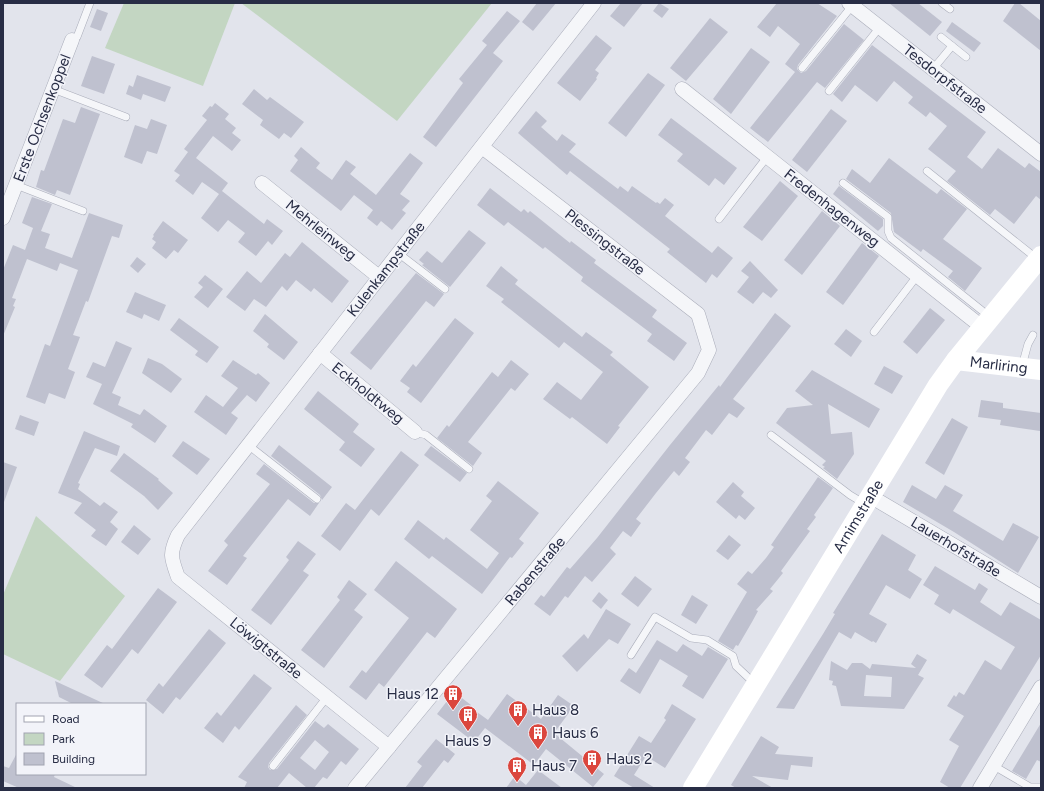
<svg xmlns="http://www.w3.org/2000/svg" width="1044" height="791" font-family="Figtree,sans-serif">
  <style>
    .green { fill: #c3d6c2 }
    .building { fill: #bfc1cf; fill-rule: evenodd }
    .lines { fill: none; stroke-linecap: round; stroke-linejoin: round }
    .lane-casing { stroke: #aaadba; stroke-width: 8 }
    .street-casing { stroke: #aaadba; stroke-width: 15 }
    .lane { stroke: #f5f6f9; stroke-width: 7 }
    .street { stroke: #f5f6f9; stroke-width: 14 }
    .secondary { stroke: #fff; stroke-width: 20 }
    .labels { text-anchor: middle; stroke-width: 3; stroke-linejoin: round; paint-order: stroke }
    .street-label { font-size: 15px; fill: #282d45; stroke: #f2f3f9 }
    .poi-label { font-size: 15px; fill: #282d45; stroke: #f2f3f9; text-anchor: start }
  </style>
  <rect width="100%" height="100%" fill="#e2e4ec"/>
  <g class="green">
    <polygon points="124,3 235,3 203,86 105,48"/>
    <polygon points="241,3 492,3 397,121"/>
    <polygon points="36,516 125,596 60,681 3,654 3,595"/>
  </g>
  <g class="building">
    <polygon points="537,3 556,3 533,31 522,22"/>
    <polygon points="621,3 643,3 624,27 610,16"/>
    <polygon points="659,3 669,9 662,18 653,11"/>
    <polygon points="777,3 817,3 837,16 798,65 797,69 801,73 806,71 844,24 864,40 825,88 817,82 768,142 750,128 795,72 785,64 800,44 778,26 770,37 757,27"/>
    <polygon points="889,3 918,3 942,22 930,36"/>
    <polygon points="1015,3 1019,3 1041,21 1041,51 1003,21"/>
    <polygon points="97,9 108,13 101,31 90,27"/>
    <polygon points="507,11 520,21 493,53 503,61 436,147 423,137 463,83 459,79 487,45 482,41"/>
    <polygon points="710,18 728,32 686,81 670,68"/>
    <polygon points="952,22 981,43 974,52 946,31"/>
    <polygon points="596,35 612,48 595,70 599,73 596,78 597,79 580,101 557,83"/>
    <polygon points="872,45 986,132 967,157 982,169 998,148 1025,168 1029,163 1041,172 1041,200 1036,196 1014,224 995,209 990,215 947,181 956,171 928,149 947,126 930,112 926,117 908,103 913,97 894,81 877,102 855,85 842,102 833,94"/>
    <polygon points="751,48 770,62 731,114 713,99"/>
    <polygon points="92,56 115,64 104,94 81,86"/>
    <polygon points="648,73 665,85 626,137 608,123"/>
    <polygon points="137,75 171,87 165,102 143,94 141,100 126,94 129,85 133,87"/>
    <polygon points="254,89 267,100 270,97 304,122 291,138 284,133 279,139 260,125 263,120 242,104"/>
    <polygon points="215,103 229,114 225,119 236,128 232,133 241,140 232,151 213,136 196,158 228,183 222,191 264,224 267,219 283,231 272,245 268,241 256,256 238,242 245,233 228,220 218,232 201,218 219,194 202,182 193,195 175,181 180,175 174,171 188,152 184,149 207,120 202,116 210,106 212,107"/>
    <polygon points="81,107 100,114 70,195 57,190 55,195 36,187 41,170 44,171 63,119 75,123"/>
    <polygon points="831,109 847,121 807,172 792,160"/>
    <polygon points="536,111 547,121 541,127 557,141 562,134 576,144 569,152 618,189 620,186 628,192 632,186 656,203 657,202 660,204 665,198 674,205 665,216 712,253 718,246 733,258 717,278 712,274 706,283 667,252 670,249 570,171 567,175 518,133"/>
    <polygon points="671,118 737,168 724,185 715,178 709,186 677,161 683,154 658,135"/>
    <polygon points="151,119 167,125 157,154 147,151 142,164 124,157 135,125 147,129"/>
    <polygon points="301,147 320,163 316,168 332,180 346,160 356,167 350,174 376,195 410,153 423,163 400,194 410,201 402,210 406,213 392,230 381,221 377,226 367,218 373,210 354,195 341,211 290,171 298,160 294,156"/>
    <polygon points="889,158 930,189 937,194 941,189 967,209 943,239 982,268 965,291 948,277 953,271 923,249 921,252 894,232 891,213 846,179 852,169 870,183"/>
    <polygon points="780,181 798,196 762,241 743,227"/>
    <polygon points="839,186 883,219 883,226 878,231 833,194"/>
    <polygon points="490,188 521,212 524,209 528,213 530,211 570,243 571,241 596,260 594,263 657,310 652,317 687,343 674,361 647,341 652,334 581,281 583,277 545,247 543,249 508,222 504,226 477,205"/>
    <polygon points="32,197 52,204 41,231 50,234 45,248 72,258 89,213 123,225 119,238 112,236 88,302 86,301 73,335 80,337 68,369 75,372 65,399 49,393 45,404 26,397 45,344 50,346 78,270 60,263 57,271 27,259 12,298 16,299 13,306 15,307 3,336 3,270 13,245 25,250 33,228 22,223"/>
    <polygon points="822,211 840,226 802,275 784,260"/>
    <polygon points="163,221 188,240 178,253 174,250 166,259 152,248 156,242 152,239 154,236 153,235"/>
    <polygon points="469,230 486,243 450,287 422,265 424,264 419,260 427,251 442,263"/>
    <polygon points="302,242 349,281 332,303 314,288 311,292 296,280 287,291 282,286 266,307 254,299 245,311 226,297 247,271 261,283 285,253 290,257"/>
    <polygon points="862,243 879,256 843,305 826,292"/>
    <polygon points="137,257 146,264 138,273 130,266"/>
    <polygon points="750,261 778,290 771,298 763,292 753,304 737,292 749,277 741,271"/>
    <polygon points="501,266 518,280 515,284 582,337 586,332 613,352 610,355 649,387 618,426 620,427 607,444 572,417 570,419 543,399 557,382 581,400 603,372 564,342 559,348 501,302 504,299 486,286"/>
    <polygon points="416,273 444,294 434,307 426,301 371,370 350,353"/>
    <polygon points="205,275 223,289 208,308 194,297 203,287 198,283"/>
    <polygon points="135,292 166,305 159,321 144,314 142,319 126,312"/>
    <polygon points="930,308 945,320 917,354 903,342"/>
    <polygon points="775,313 791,326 733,399 745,408 737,418 729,413 712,435 706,430 685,458 690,462 679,476 674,471 656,493 636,519 641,523 631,537 623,531 610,548 616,554 592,582 585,576 568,598 565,596 550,616 534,604 541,595 544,597 567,567 570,569 597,538 670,445 719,385 720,387"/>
    <polygon points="265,314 298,342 284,360 267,347 269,344 253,331"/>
    <polygon points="179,318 219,347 207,363 195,355 198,351 170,330"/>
    <polygon points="455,318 474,333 421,403 407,392 410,388 400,381 413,364 416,367"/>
    <polygon points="846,329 862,341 851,357 834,344"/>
    <polygon points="116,341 132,348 112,393 121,397 118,405 140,415 144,409 167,426 155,443 131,427 133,424 93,404 102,384 86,377 93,362 105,367"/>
    <polygon points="148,358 162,364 182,379 171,393 142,373"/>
    <polygon points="233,360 256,375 258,373 270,383 256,402 247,395 231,413 238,418 226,435 194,412 206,395 223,407 238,388 221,376"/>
    <polygon points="511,360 529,374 515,391 511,388 468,442 482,453 473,466 437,438 447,425 449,427 492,372 498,377"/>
    <polygon points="884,366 903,376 892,394 874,384"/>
    <polygon points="812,370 880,409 869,428 828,404 831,434 852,432 854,454 837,479 823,468 825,467 822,465 826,461 776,423 787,408 813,405 795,391"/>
    <polygon points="318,391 359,424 353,432 375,449 361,467 339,450 345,442 304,409"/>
    <polygon points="981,400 1003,403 1003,408 1041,413 1040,431 1000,425 1001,420 978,417"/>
    <polygon points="20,415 39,422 34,436 15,429"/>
    <polygon points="952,418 968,427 944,475 925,463"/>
    <polygon points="84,431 120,446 117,456 95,448 78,483 80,484 78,489 100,506 104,502 118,512 110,522 118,529 106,546 91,536 96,530 74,513 82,503 58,493"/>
    <polygon points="183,441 210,459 197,475 172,456"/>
    <polygon points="279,445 332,487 322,500 320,495 271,456"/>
    <polygon points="431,446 467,473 460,482 424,455"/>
    <polygon points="401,451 419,465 379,516 371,509 340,551 321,536 346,503 355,510"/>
    <polygon points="124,453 159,479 158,480 173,493 158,510 144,496 110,471"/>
    <polygon points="3,462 17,467 4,502 3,502"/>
    <polygon points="264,464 314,503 319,503 310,516 288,499 243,556 247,558 227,585 208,571 228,545 224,541 270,484 256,474"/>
    <polygon points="818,477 833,488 814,515 816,517 807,529 810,531 781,571 783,573 770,589 773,591 756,610 758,611 752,622 738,646 736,645 733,650 718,641 747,592 737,584 748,571 752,574 766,558 774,547 771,545"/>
    <polygon points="498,481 539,513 519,539 524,543 512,558 510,557 482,594 432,556 429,559 404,539 418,520 444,540 446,537 487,569 499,553 470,530 492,501 486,496"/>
    <polygon points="733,482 744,492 741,496 755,508 745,520 739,515 736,519 716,502"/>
    <polygon points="912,485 936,499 945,485 963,495 953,511 1003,541 1013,523 1039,537 1018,573 954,532 903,502"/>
    <polygon points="134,525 151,539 138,555 121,542"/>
    <polygon points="882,534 916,555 908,570 922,579 910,599 886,585 869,614 887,624 876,643 873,641 872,642 855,632 851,639 839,632 794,709 776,708 823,634 835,614 833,613"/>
    <polygon points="729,535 741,545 728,560 716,551"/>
    <polygon points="298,541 316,554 303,571 309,575 271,625 251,610 289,560 286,557"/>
    <polygon points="396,561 457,609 435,638 427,632 384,687 379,683 366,700 349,687 362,670 366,673 409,618 374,590"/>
    <polygon points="935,566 975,590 979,583 988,589 980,602 1001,616 1010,602 1041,620 1041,655 960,788 950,788 940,782 959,746 949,740 964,716 947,706 954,695 956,697 959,692 964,695 985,660 1001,670 1015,647 953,609 950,614 934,604 939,595 923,585"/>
    <polygon points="635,576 652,589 638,607 621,594"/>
    <polygon points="349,580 367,594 354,610 363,617 324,668 301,650 340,600 337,597"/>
    <polygon points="158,588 177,602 138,654 132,649 102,688 84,675 107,645 112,649"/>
    <polygon points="599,592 608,600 601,609 592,601"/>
    <polygon points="692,595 708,605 696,624 681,615"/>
    <polygon points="606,609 631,624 618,644 609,639 577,672 562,656 584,634 588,639"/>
    <polygon points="209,629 226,643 180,700 176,697 163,714 146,700 159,683 163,687"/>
    <polygon points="657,640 677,652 683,644 702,656 708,647 728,659 703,699 682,686 688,676 660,659 640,694 620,681 629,668 636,673"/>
    <path d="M 917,654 L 927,660 L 918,675 L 924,678 L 904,709 L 841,706 L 836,686 L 832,685 L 833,681 L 829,680 L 831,661 L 847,670 L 852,663 L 862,663 L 870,669 L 872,664 L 916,668 L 911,664 ZM 866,675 L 892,677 L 891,697 L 864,696 Z"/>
    <polygon points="254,674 272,688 239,730 235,726 223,743 204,728 217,712 221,716"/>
    <polygon points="55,681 105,704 73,704 59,697"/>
    <polygon points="454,692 471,705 470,707 488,720 507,694 541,719 558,695 574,706 554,733 604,774 593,787 546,749 534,765 485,728 474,742 437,714"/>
    <polygon points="672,704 696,719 665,768 646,756 634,775 655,788 634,788 614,776 639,736 651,743 666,720 664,718"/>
    <path d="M 296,705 L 307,715 L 269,763 L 268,767 L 270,770 L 277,769 L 315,721 L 324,728 L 328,724 L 359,749 L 346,765 L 341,761 L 327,779 L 323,777 L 314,788 L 307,788 L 289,773 L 277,788 L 244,788 L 247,782 L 238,777 ZM 315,740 L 329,752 L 315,770 L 300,758 Z"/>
    <polygon points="1041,723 1041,762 1037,760 1026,779 1012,771"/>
    <polygon points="761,736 779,747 775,754 813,757 812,767 791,765 788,780 752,776 773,788 736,788 731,785"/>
    <polygon points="436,739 455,754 448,763 444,760 422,788 405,788 422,766 417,762"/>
    <polygon points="17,753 17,774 55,774 54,777 77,788 19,788 3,781 3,766 9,768"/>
    <polygon points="538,770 562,788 506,788 515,776 526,785"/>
  </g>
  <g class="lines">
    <defs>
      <g id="lane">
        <polyline points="942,3 950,9"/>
        <polyline points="941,37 966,57"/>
        <polyline points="72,40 77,37 90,3"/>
        <polyline points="802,68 852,6"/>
        <polyline points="933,69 952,46"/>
        <polyline points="53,89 126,117"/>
        <polyline points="829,91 880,27"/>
        <polyline points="927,171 1036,258"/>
        <polyline points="843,183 888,217 888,231 891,238 990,317"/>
        <polyline points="16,185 83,211"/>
        <polyline points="719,219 767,157"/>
        <polyline points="398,253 445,289"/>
        <polyline points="874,332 917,276"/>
        <polyline points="1022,366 1028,344 1033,335"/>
        <polyline points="415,432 426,435 469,469"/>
        <polyline points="771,435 850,495 865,504"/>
        <polyline points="248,445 317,499"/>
        <polyline points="631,655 655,617 691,638 707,640 733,656 736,666 754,683"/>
        <polyline points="273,766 327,697"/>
        <polyline points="994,766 1030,787 1041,787"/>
      </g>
      <g id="street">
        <polyline points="849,3 1041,154"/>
        <polyline points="682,89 982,327"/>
        <polyline points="262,183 379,277"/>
        <polyline points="3,218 72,40"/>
        <polyline points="320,353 415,432"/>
        <polyline points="870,496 1041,597"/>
        <path d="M 389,747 L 178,577 C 171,558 169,554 178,535 L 594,3"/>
        <polyline points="355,788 698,373 709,350 698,314 482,147"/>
        <polyline points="980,788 1041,687"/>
      </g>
    </defs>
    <use href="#lane" class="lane-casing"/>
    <use href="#street" class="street-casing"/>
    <use href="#lane" class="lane"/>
    <use href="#street" class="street"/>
    <g class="secondary">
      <path id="s1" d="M 956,360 L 1041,370"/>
      <path id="s2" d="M 693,788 L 938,385 L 956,360 L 1041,256"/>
    </g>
  </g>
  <defs>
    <symbol id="building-pin" viewBox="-11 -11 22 30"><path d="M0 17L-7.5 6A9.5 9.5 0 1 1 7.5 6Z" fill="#db463d" stroke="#f2f3f9"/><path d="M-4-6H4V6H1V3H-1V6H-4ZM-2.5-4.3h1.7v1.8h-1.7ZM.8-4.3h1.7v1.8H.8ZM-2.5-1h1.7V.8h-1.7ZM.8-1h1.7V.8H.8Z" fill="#fff"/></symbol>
  </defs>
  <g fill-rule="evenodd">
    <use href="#building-pin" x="442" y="683" width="22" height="30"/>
    <use href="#building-pin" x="507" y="699" width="22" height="30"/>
    <use href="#building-pin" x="457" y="704" width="22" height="30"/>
    <use href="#building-pin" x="527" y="722" width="22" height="30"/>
    <use href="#building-pin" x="581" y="748" width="22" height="30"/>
    <use href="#building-pin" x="506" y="755" width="22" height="30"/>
  </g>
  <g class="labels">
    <g class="street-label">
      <text transform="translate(945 79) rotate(38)" y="5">Tesdorpfstraße</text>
      <text transform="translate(42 118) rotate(-69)" y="5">Erste Ochsenkoppel</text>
      <text transform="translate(832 208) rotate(38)" y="5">Fredenhagenweg</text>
      <text transform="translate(321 230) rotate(39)" y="5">Mehrleinweg</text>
      <text transform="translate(605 242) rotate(38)" y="5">Plessingstraße</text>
      <text transform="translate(386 269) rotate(-52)" y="5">Kulenkampstraße</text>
      <text dy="5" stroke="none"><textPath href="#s1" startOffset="43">Marliring</textPath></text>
      <text transform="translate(368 393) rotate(39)" y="5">Eckholdtweg</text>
      <text dy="5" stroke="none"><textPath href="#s2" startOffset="318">Arnimstraße</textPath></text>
      <text transform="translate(956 547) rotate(31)" y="5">Lauerhofstraße</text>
      <text transform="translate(535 571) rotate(-50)" y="5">Rabenstraße</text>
      <text transform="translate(266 648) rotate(39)" y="5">Löwigtstraße</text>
    </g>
    <g class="poi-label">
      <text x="439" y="699" text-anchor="end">Haus 12</text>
      <text x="532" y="715">Haus 8</text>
      <text x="552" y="738">Haus 6</text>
      <text x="468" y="746" text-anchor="middle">Haus 9</text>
      <text x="606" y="764">Haus 2</text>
      <text x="531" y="771">Haus 7</text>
    </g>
  </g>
  <rect width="1044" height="791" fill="none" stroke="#282d45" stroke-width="8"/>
  <rect x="16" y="703" width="130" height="72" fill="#f2f3f9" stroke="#a1a4b1"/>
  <rect x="24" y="716" width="20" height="6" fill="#ffffff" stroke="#a1a4b1"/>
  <text x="52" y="723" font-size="12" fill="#282d45">Road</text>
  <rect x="24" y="733" width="20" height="12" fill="#c3d6c2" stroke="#a1a4b1"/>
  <text x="52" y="743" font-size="12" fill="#282d45">Park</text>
  <rect x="24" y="753" width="20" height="12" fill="#bfc1cf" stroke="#a1a4b1"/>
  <text x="52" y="763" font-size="12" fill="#282d45">Building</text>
</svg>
